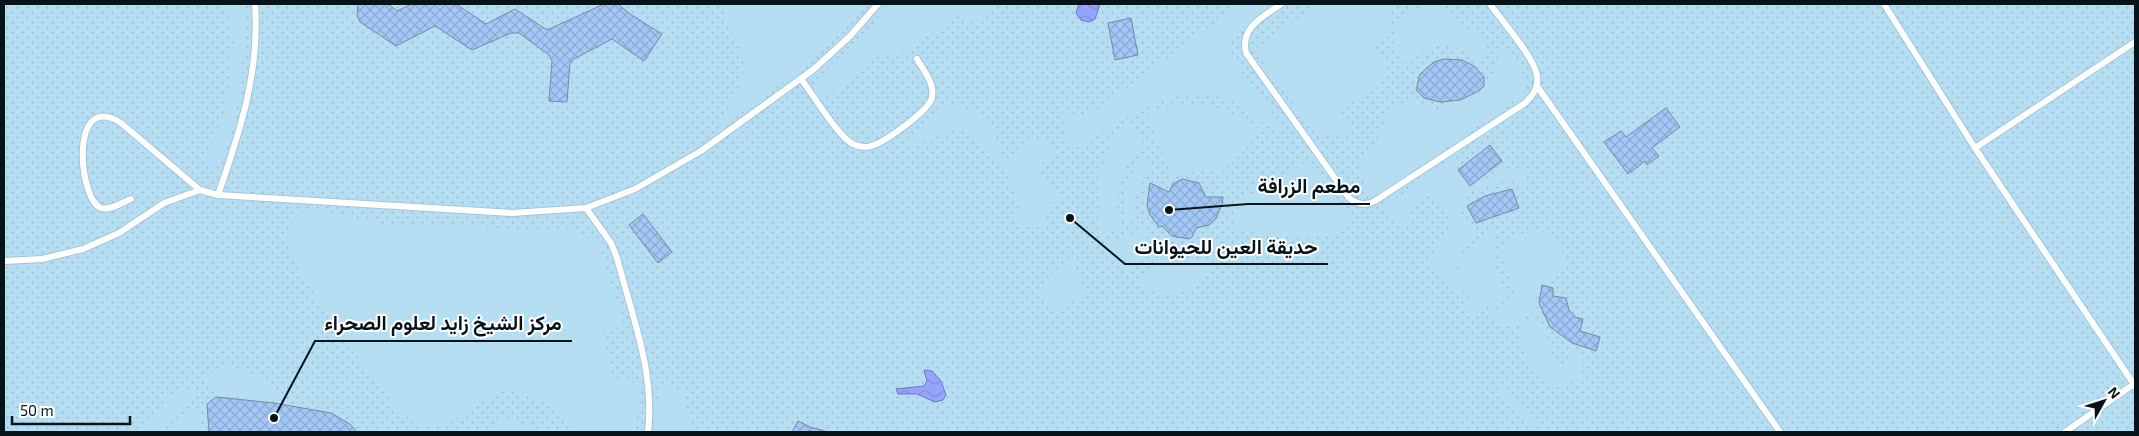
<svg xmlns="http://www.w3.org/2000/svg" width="2139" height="436" font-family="'Exo 2',Vazirmatn,sans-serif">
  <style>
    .park { fill: url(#park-dots) }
    .garden { fill: #b6def3 }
    .water { fill: url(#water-waves); stroke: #6c78b9 }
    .building { fill: url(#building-cross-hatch); stroke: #768aa4 }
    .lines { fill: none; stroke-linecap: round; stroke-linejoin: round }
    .lane-casing { stroke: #a4c6d9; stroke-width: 8 }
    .lane { stroke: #fff; stroke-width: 6 }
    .leader { fill: none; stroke: #061319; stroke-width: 2 }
    .callout-dot { fill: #061319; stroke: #fff; stroke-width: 2 }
    .callout-label { font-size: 20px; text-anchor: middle; font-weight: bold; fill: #061319; stroke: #fff; stroke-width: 4; stroke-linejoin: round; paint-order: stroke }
  </style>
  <defs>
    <pattern id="park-dots" width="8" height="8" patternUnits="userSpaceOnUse" patternTransform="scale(1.25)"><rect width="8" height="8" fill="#b6def3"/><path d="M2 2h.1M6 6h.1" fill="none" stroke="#9bbed0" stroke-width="1.8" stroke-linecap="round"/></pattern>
    <pattern id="water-waves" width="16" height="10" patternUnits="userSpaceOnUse" patternTransform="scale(1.25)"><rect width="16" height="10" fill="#97a4fd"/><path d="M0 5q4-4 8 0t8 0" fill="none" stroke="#818cd8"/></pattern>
    <pattern id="building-cross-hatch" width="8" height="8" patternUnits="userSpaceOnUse" patternTransform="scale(1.25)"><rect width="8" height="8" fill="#a2c7f6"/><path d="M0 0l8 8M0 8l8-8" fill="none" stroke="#8aaad2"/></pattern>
  </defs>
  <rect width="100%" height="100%" fill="#daeffb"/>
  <rect class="park" x="4" y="4" width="2131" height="428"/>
  <g class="garden">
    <path d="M 226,4 L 243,4 C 249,28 236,157 213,165 L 205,163 L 226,105 L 234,39 Z"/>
    <path d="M 722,4 L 861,4 L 833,40 L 811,62 L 722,127 L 717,124 C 734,100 752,74 738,44 C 732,30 724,20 722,4 Z"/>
    <path d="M 892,4 L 990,4 L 988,13 C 975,30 971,18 958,16 L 902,53 L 890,57 L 871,57 C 853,69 844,92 822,97 L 816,89 L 816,85 C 832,54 852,54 871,31 C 878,21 880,9 892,4 Z"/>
    <path d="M 1240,4 L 1274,4 L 1233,33 L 1228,47 L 1234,63 L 1285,129 L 1275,131 C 1262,124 1252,112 1238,105 C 1176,74 1130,117 1080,147 L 1073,147 L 1068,144 L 1061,115 L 1063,111 L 1083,115 L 1101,107 Z"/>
    <path d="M 1317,4 L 1389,4 C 1394,23 1395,37 1375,46 L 1384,60 L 1387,74 L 1378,88 L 1337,110 C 1343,116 1351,123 1347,134 L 1343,137 L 1314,131 L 1254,50 Z"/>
    <path d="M 1431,4 L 1450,11 L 1468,30 L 1482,34 L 1487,39 L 1487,50 L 1479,60 C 1448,39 1432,41 1405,67 L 1393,47 C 1394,23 1408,9 1431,4 Z"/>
    <path d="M 1501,43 C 1512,58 1532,75 1522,95 L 1374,198 L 1369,198 L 1360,164 C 1363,155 1371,153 1375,146 C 1380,139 1381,129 1385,121 C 1397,95 1421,96 1438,116 C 1447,101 1450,104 1465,98 C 1491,89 1498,68 1501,43 Z"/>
    <path d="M 1192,104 C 1220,106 1241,114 1263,131 L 1221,174 L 1202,170 L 1173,177 L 1146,114 L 1176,105 Z"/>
    <path d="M 949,105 C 968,106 989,119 996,138 C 998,145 999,155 1006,159 C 1021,156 1035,126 1051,144 C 1054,148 1055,151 1054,155 L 1041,164 L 1038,171 L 1043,179 L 1060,193 L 1059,197 L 1047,208 L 1044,227 L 1009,227 C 1041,209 986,135 961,131 C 946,128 927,141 914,147 L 908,139 L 939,109 Z"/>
    <path d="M 1131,121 L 1144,145 C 1120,167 1112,197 1120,229 L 1100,234 C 1096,195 1096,147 1131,121 Z"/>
    <path d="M 1145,156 L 1151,165 C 1139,188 1131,191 1137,219 L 1128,223 C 1121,197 1128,176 1145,156 Z"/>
    <path d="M 1453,156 L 1458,160 L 1457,172 L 1469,187 L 1474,186 L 1507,168 L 1524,172 L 1529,184 C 1504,179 1456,183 1461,219 L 1469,228 L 1478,233 C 1449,260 1452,283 1476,312 L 1473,315 L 1432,263 C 1433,247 1441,244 1448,232 C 1456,219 1438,200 1430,191 L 1417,202 L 1403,227 L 1386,206 Z"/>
    <path d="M 1307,160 L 1353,223 C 1320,249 1272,233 1234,230 L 1240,199 L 1274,185 Z"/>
    <path d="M 325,211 L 384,224 L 524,229 L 568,228 L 578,231 L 596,243 L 601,252 L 624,327 L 602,330 L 613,377 L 642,385 L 635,432 L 580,432 C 569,427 562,416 553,409 C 500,371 488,401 443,427 C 429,427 419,426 407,417 C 386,402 293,270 288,245 C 285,230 292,222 302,212 Z"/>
    <polygon points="1141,229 1153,245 1125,274 1104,246"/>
    <path d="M 1491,229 C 1498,241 1491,253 1493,266 C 1495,275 1503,281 1505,292 L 1498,303 L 1483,306 L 1478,311 C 1448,275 1457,256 1491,229 Z"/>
    <path d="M 1530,230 C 1549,230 1558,241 1565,258 C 1562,275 1547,277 1537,289 L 1534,312 C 1515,323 1504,337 1487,313 L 1493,309 L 1497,313 C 1503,312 1506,309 1509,304 C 1522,286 1503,271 1502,252 L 1510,239 Z"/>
    <path d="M 1161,252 C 1177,261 1192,265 1210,258 L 1212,269 C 1181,293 1178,305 1139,286 Z"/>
    <polygon points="1070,256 1079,274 1086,297 1067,301 1054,313 1038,295 1049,276"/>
    <path d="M 1534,316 L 1544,334 L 1553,343 L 1547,352 L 1555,361 L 1563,365 L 1570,362 L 1567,349 L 1583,355 L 1582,373 L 1585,381 L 1575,380 L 1555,388 C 1551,385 1549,380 1545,377 C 1530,363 1513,346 1520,323 Z"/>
    <path d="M 229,367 L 257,375 L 284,402 L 216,394 L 205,383 C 206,371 219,368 229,367 Z"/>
    <path d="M 667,387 L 689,390 C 682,405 685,416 696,428 L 682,432 L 657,432 C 654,426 658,396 661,389 Z"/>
    <path d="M 1501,387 L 1529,414 L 1538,432 L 1530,432 C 1531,410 1502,412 1501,387 Z"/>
    <polygon points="190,388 195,388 196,394 162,432 134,432 158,411 168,395 178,394"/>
    <polygon points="192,408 202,414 199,432 170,432 184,414"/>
    <polygon points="501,421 518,422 541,432 484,432"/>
  </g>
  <g class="water">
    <polygon points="1079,4 1100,4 1095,19 1089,22 1081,20 1076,13"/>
    <polygon points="924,370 932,371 941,381 946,395 943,400 935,402 917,394 898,394 896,389 924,386 927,381"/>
  </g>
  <g class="building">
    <polygon points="358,4 388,4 397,11 412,4 456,4 486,24 515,9 547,30 604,4 618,4 630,14 662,34 644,61 612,39 574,59 570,63 567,102 549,101 552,61 549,55 519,33 511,33 472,50 435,26 396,46 360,22 357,15"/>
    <polygon points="1131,18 1138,55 1115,60 1108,23"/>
    <polygon points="1443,59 1462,60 1474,66 1484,77 1484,86 1479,91 1460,100 1440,102 1424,98 1416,90 1420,74 1434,62"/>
    <polygon points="1666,108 1680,127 1652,148 1659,156 1647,165 1645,161 1628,174 1604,142 1621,131 1626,137"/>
    <polygon points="1490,145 1502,161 1470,186 1458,170"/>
    <polygon points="1182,179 1199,183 1206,197 1223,197 1222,205 1215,220 1209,225 1196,228 1192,237 1189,239 1172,236 1162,226 1159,227 1150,215 1147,205 1150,183 1169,192 1173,184"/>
    <polygon points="1512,189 1519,208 1476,223 1467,206 1485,196"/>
    <polygon points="643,214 672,252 658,263 629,225"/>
    <polygon points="1542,285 1553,288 1553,296 1566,298 1569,310 1575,317 1583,319 1580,331 1600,337 1596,351 1572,343 1550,327 1539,303"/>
    <polygon points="216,397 274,403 331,413 350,424 357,432 209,432 207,404"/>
    <polygon points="798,421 810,427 828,432 792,432"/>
  </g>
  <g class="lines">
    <defs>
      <g id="lane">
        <path d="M 1281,4 C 1263,17 1240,27 1246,53 L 1349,198 C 1358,205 1366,206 1375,201 L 1525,103 C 1534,95 1540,84 1536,72 C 1531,54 1502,21 1490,4"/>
        <polyline points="1884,4 1975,148 2135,386"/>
        <path d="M 801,79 C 812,93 839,138 853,144 C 859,147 865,148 871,146 C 885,142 930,110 932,97 C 935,83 923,70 917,59"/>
        <polyline points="1537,86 1780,432"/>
        <polyline points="1975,148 2135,42"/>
        <path d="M 218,195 C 240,132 260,71 255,4"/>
        <path d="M 131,199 C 123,202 110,211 101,208 C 79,201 68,89 121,123 L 200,190 L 218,195 L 512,213 L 586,208 L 635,189 L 701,151 L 814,69 L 850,36 L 878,4"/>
        <path d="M 586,208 L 611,243 L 617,258 C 632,316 655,372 648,432"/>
        <polyline points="4,261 42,259 83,249 119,233 164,203 200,190"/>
        <polyline points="2065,432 2134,384"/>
      </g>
    </defs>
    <use href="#lane" class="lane-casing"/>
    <use href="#lane" class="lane"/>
  </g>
  <path class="leader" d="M1169 210L1248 204H1370M1070 218L1125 264H1328M274 418L315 341H572"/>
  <g class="callout-dot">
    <circle cx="1169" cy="210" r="5"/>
    <circle cx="1070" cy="218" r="5"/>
    <circle cx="274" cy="418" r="5"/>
  </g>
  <g class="callout-label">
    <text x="1309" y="193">مطعم الزرافة</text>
    <text x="1226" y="254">حديقة العين للحيوانات</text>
    <text x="443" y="330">مركز الشيخ زايد لعلوم الصحراء</text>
  </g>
  <rect width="2139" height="436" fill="none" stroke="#061319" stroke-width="10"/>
  <g transform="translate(2104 401) rotate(51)" stroke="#ffffff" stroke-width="4" paint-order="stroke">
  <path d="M0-4L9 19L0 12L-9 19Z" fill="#061319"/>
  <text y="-8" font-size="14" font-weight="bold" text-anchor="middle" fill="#061319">N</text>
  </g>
  <path d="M12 416v8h118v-8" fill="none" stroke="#061319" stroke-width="2.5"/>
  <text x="20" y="416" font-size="15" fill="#061319" stroke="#ffffff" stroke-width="4" paint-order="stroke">50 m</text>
</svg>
